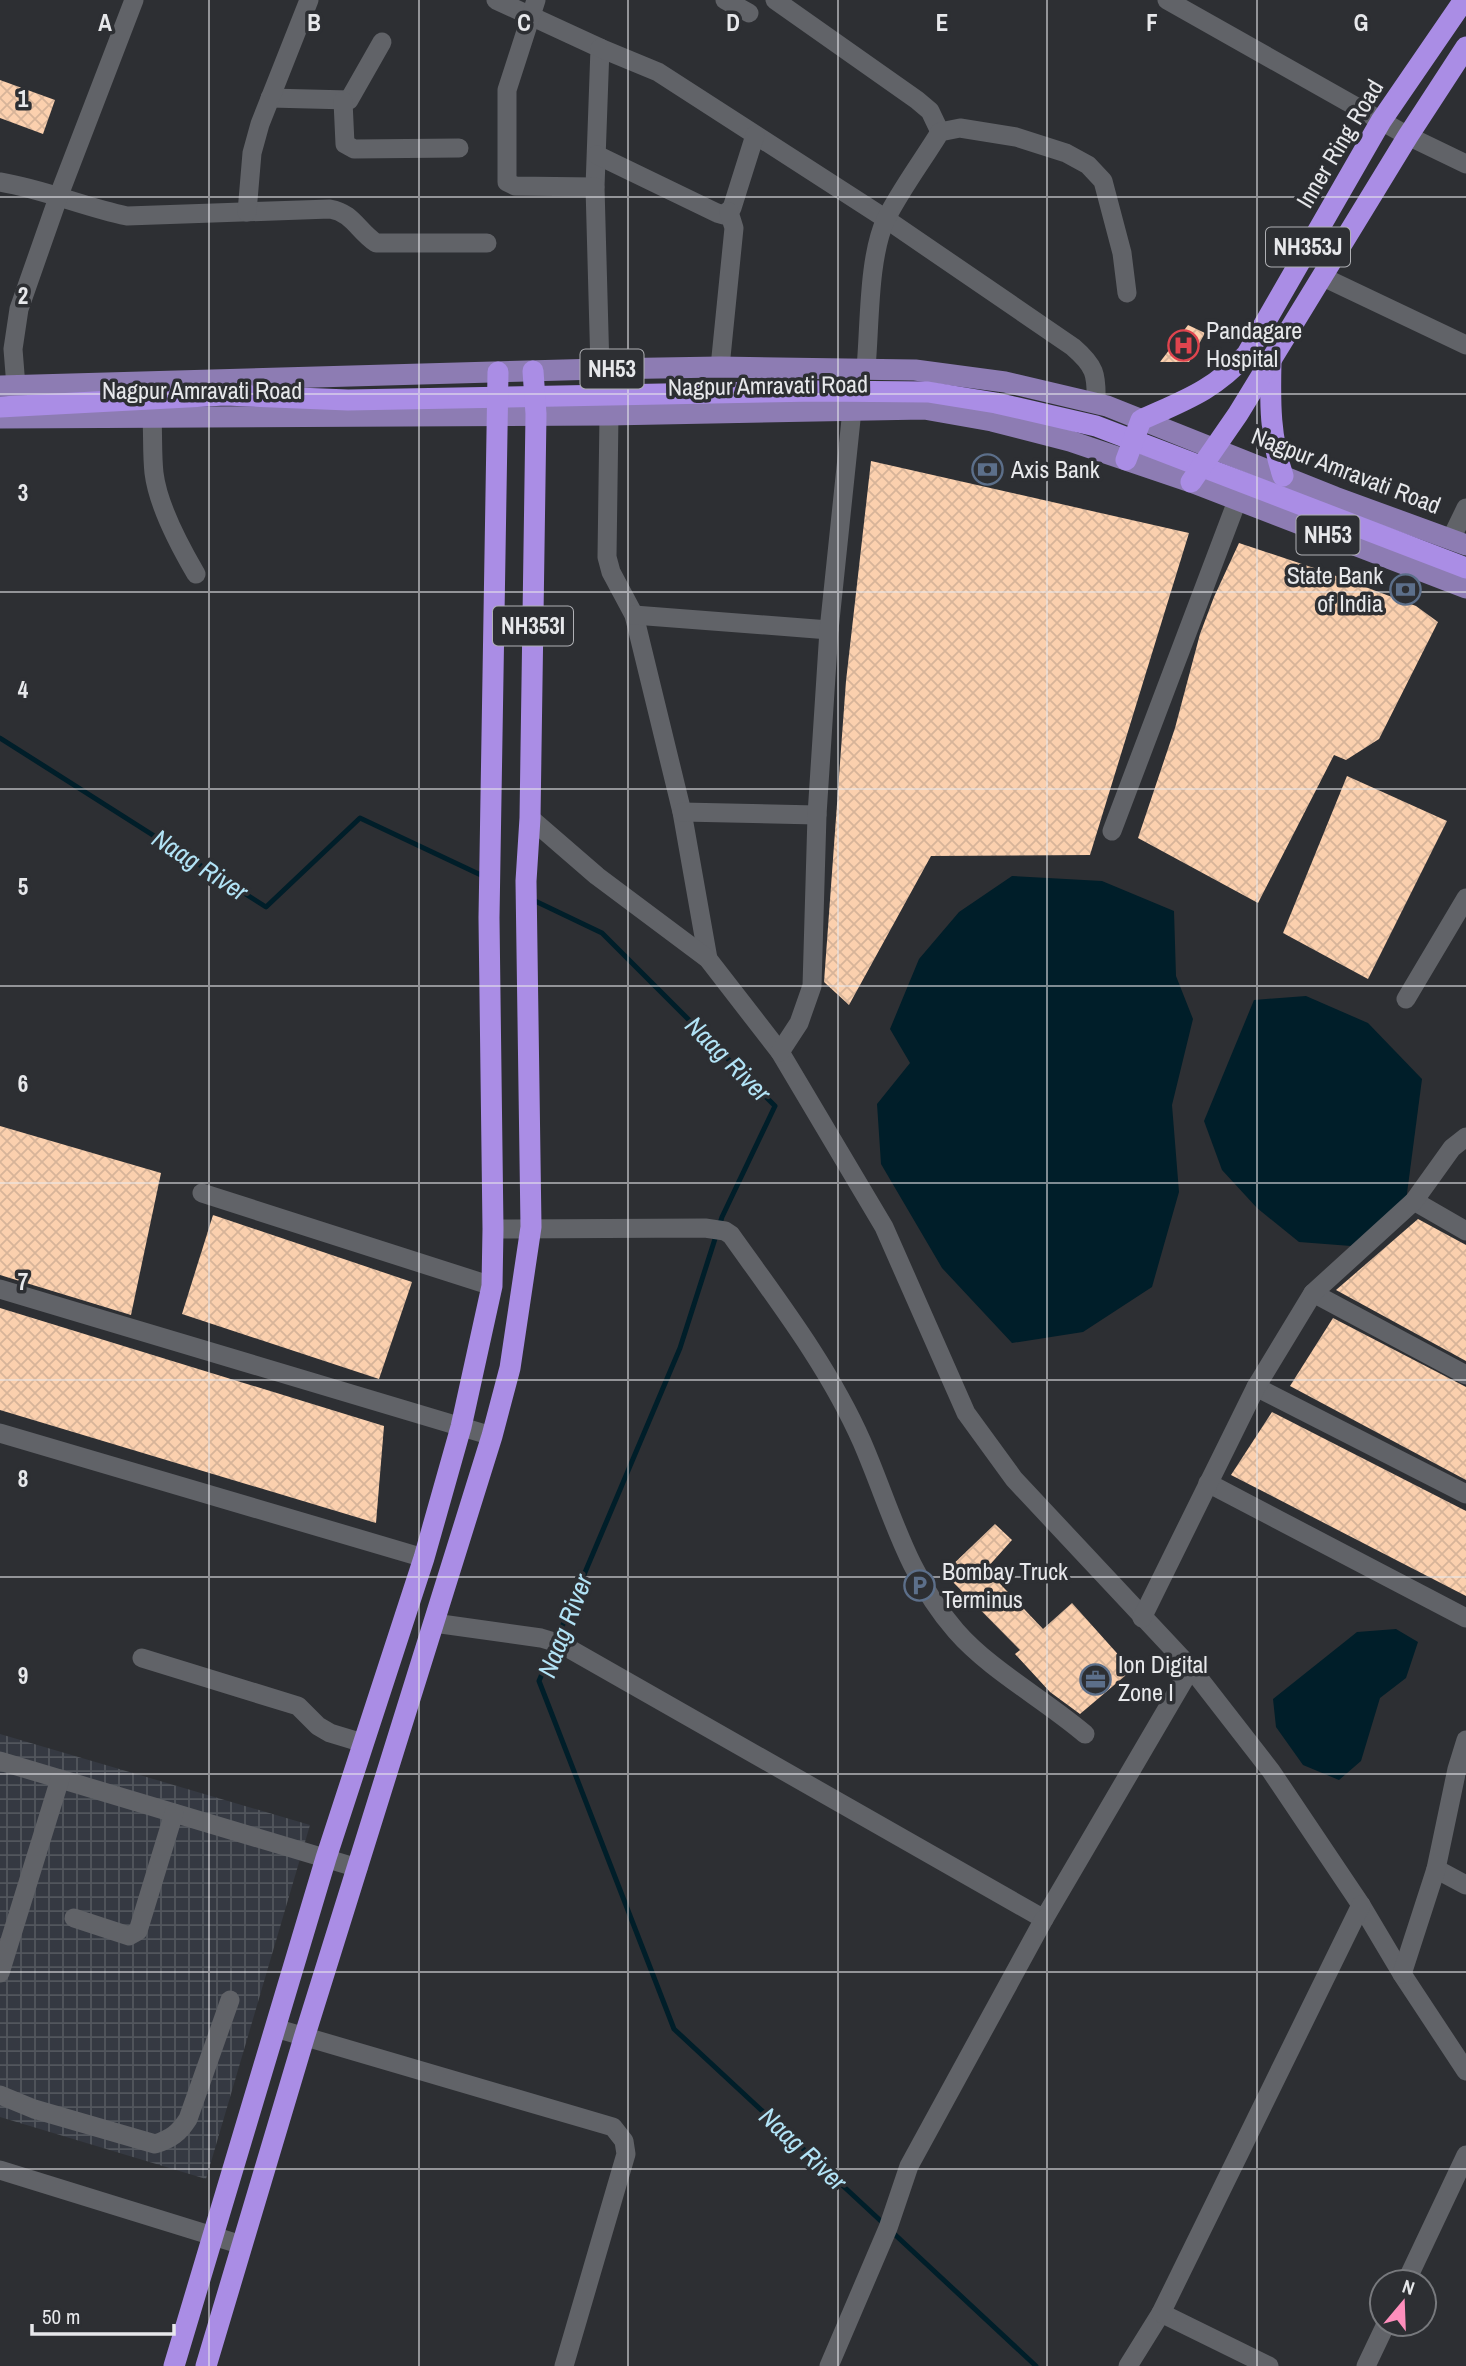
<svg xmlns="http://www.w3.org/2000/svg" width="1466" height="2366" font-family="'Archivo Narrow',sans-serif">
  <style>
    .industrial { fill: url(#industrial-grid) }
    .water { fill: #001e29 }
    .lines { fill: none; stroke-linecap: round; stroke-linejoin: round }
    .stream { stroke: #001e29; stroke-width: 5 }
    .building { fill: url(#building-cross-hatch) }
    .minor { stroke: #616368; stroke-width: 19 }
    .major { stroke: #8d7cb3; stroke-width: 21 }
    .highway { stroke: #aa8de5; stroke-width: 21 }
    .grid { fill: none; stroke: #e7e8eb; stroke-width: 2; stroke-opacity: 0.55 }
    .labels { text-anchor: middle; stroke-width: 7; stroke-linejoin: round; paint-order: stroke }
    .shield { fill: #2d2f33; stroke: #afb0b4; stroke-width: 2 }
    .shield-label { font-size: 23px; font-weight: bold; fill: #e7e8eb }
    .street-label { font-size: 24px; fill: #e7e8eb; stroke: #2d2f33 }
    .poi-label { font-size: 24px; fill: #e7e8eb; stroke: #2d2f33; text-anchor: start }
    .water-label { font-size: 26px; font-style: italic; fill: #b2e3f6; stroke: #2d2f33 }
    .grid-label { font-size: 23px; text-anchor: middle; font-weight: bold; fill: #e7e8eb; stroke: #2d2f33; stroke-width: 7; stroke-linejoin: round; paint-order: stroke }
  </style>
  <defs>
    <pattern id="industrial-grid" width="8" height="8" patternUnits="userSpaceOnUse" patternTransform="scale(1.75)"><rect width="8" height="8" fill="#353942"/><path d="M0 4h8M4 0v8" fill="none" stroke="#52565d"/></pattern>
    <pattern id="building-cross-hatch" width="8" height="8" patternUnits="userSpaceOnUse" patternTransform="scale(1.75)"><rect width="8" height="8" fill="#fbd0ae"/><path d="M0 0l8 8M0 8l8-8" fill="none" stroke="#d7b499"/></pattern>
  </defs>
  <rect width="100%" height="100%" fill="#2d2f33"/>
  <polygon class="industrial" points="0,1734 310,1825 206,2179 0,2117"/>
  <g class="water">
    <polygon points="1012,876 1102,881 1174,911 1176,976 1193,1019 1172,1105 1179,1192 1152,1287 1083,1332 1012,1343 942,1268 881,1164 877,1104 910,1063 890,1029 919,959 959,912"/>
    <polygon points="1306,996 1368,1023 1422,1079 1406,1201 1351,1246 1299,1242 1257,1208 1222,1170 1204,1121 1254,1000"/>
    <polygon points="1396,1629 1418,1642 1406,1678 1380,1698 1361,1761 1339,1780 1303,1765 1276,1727 1273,1699 1357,1632"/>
  </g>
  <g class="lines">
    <g class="stream">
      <polyline points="0,738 266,907 360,818 483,876"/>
      <polyline points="533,900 602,933 775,1106 722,1217 680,1348 539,1681 674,2029 883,2223"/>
      <polyline points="890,2230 1036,2366"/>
    </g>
  </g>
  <g class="building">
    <polygon points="0,80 55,100 43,134 0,118"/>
    <polygon points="1188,325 1205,333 1189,362 1160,362"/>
    <polygon points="871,461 1189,533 1090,855 931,856 849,1005 824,982 846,681"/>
    <polygon points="1239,543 1320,570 1416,606 1438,622 1379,739 1346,760 1334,755 1258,903 1138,838 1175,728 1200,634 1214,597"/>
    <polygon points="1347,776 1447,821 1368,979 1283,933"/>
    <polygon points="0,1126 161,1173 131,1315 0,1275"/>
    <polygon points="213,1215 412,1282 379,1379 182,1314"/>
    <polygon points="1418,1219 1466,1245 1466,1361 1336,1290"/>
    <polygon points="0,1308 384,1426 376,1523 0,1410"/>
    <polygon points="1333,1318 1466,1387 1466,1480 1290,1386"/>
    <polygon points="1272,1412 1466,1511 1466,1596 1231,1475"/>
    <polygon points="995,1524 1012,1540 986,1569 1043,1629 1072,1603 1132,1670 1080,1714 1050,1692 1015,1654 1020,1650 944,1573"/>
  </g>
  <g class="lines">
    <g class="minor">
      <polyline points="496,0 600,48 595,187 600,369"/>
      <polyline points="536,0 507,90 507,182 515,186 595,187"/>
      <polyline points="725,0 749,13"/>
      <polyline points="775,0 917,100 930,111 940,132"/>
      <polyline points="1167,0 1408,136 1466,164"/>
      <path d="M 600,48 L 658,72 L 886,219 L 1073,347 C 1095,366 1097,374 1096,403"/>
      <polyline points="270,98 349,100 382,42"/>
      <polyline points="343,101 345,144 354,149 459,148"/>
      <polyline points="597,155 717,213 724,215 732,208 755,135"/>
      <path d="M 0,182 C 43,189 84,207 127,216 L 330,209 C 353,213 357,230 376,243 L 487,243"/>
      <polyline points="247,212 252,153 260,124 309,0"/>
      <polyline points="1323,277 1466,345"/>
      <polyline points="720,367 734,228 729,212"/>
      <path d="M 866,368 C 870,325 868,257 886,219 C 901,189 923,160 940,132 L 960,128 L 1016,137 L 1066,153 L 1088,165 L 1103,181 L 1122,253 L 1127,293"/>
      <polyline points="17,399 13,349 19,309 59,195 134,0"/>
      <polyline points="609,415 607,557 611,572 634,615 682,812 708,959"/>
      <path d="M 152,418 C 153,436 152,455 154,473 C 158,506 179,545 196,574"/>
      <polyline points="1451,539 1466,508"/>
      <polyline points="634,615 829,630"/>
      <polyline points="682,812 817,815"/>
      <polyline points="530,818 597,876 708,959 780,1052 884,1227 966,1413 1014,1479 1191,1668 1271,1771 1361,1905 1402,1974 1466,2071"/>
      <polyline points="1112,831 1237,501"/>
      <polyline points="1406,999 1466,898"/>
      <polyline points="780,1052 799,1023 812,986 817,815 829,630 852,410"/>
      <polyline points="202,1193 492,1286"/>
      <polyline points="1414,1201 1466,1231"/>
      <path d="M 493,1229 L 705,1228 L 725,1231 L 731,1235 C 778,1301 829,1367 862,1442 C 891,1509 906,1574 956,1631 C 990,1670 1044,1699 1085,1734"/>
      <polyline points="0,1289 492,1436"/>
      <polyline points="1313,1293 1466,1375"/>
      <polyline points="1256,1387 1466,1494"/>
      <polyline points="0,1433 424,1558"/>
      <polyline points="1208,1483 1466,1618"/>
      <polyline points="1142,1618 1256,1387 1313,1293 1414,1201 1452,1148 1466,1137"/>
      <polyline points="434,1623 541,1638 561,1644 1044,1919 1191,1668"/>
      <polyline points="142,1658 298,1706 318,1726 330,1733 363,1743"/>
      <polyline points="0,1761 358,1868"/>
      <polyline points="1436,1869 1466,1885"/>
      <polyline points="74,1918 129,1936 138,1931 174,1813"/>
      <polyline points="0,1973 60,1779"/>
      <polyline points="1402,1974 1436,1869 1457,1769 1466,1740"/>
      <polyline points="275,2028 613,2127 624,2141 626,2154 564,2366"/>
      <path d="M 0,2095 L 34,2109 L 155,2144 C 171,2139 179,2133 188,2119 L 230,2000"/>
      <polyline points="0,2170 242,2245"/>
      <polyline points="1406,2282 1466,2155"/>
      <polyline points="829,2366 888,2228 909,2166 1044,1919"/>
      <polyline points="1128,2366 1161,2313"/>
      <polyline points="1269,2366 1161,2313 1361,1905"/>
      <polyline points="1366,2366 1386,2324"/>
    </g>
    <g class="major">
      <polyline points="0,386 600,369 720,367 915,370 1005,382 1107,406 1335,497 1466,545"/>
      <polyline points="0,418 609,415 924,409 992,421 1070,441 1191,482 1466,588"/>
    </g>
    <g class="highway">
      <path d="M 1271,362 C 1270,403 1270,438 1283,476"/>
      <polyline points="0,407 225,395 348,400 817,391 928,392 996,403 1096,426 1466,568"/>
      <path d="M 1126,460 L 1141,420 C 1185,400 1213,391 1247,354 L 1381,121 L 1464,0"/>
      <polyline points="1191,482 1238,414 1408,136 1466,47"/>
      <polyline points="174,2366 326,1858 424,1558 461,1427 492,1286 493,1229 489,918 498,372"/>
      <polyline points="206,2366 304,2038 492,1436 510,1368 531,1227 526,881 530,818 536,414 533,371"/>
    </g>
  </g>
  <path class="grid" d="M 209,0 L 209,2366M 419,0 L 419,2366M 628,0 L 628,2366M 838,0 L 838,2366M 1047,0 L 1047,2366M 1257,0 L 1257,2366M 0,197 L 1466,197M 0,394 L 1466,394M 0,592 L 1466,592M 0,789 L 1466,789M 0,986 L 1466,986M 0,1183 L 1466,1183M 0,1380 L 1466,1380M 0,1577 L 1466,1577M 0,1774 L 1466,1774M 0,1972 L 1466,1972M 0,2169 L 1466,2169"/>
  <defs>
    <symbol id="hospital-ring" viewBox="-11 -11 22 22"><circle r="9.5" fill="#2d2f33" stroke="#e0444e" stroke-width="1.5"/><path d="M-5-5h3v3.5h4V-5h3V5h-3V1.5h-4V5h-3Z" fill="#e0444e"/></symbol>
    <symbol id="bank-ring" viewBox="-11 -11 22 22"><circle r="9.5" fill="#2d2f33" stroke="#5c6f8a" stroke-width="1.5"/><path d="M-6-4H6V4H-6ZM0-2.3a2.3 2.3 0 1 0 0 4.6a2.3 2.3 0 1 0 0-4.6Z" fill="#5c6f8a"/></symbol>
    <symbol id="parking-ring" viewBox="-11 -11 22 22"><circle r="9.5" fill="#2d2f33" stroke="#5c6f8a" stroke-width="1.5"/><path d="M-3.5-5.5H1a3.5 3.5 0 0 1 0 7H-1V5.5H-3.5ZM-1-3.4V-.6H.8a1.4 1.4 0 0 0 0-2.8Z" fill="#5c6f8a"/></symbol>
    <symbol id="office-ring" viewBox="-11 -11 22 22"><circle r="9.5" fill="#2d2f33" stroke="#5c6f8a" stroke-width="1.5"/><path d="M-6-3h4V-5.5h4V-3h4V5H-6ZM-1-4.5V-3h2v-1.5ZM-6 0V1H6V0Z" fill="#5c6f8a"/></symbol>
  </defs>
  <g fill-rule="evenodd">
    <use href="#hospital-ring" x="1166" y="328" width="35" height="35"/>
    <use href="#bank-ring" x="970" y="452" width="35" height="35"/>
    <use href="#bank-ring" x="1388" y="572" width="35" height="35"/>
    <use href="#parking-ring" x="902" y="1568" width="35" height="35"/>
    <use href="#office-ring" x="1078" y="1662" width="35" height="35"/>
  </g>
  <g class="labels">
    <g class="shield">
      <rect x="1266" y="227.5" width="84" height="39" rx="5"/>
      <rect x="580.5" y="349.5" width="63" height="39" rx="5"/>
      <rect x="1296.5" y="515.5" width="63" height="39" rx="5"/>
      <rect x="493" y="606.5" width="80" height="39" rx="5"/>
    </g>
    <g class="shield-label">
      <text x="1308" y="255">NH353J</text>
      <text x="612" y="377">NH53</text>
      <text x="1328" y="543">NH53</text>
      <text x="533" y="634">NH353I</text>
    </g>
    <g class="street-label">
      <text transform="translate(1340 144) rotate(-59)" y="8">Inner Ring Road</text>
      <text transform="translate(768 386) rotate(-1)" y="8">Nagpur Amravati Road</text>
      <text x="202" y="399">Nagpur Amravati Road</text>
      <text transform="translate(1346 471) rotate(21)" y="8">Nagpur Amravati Road</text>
    </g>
    <g class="poi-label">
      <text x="1206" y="339">Pandagare<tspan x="1206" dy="28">Hospital</tspan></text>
      <text x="1011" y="478">Axis Bank</text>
      <text x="1383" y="584" text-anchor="end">State Bank<tspan x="1383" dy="28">of India</tspan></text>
      <text x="942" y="1580">Bombay Truck<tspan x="942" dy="28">Terminus</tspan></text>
      <text x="1118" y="1673">Ion Digital<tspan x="1118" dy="28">Zone I</tspan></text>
    </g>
    <g class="water-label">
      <text transform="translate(200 865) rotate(33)" y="9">Naag River</text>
      <text transform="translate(728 1059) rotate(45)" y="9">Naag River</text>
      <text transform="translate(565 1626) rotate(-69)" y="9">Naag River</text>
      <text transform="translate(803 2149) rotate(43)" y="9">Naag River</text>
    </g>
  </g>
  <g class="grid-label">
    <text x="105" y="31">A</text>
    <text x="314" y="31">B</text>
    <text x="524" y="31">C</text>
    <text x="733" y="31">D</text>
    <text x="942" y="31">E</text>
    <text x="1152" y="31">F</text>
    <text x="1361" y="31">G</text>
    <text x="23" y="107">1</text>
    <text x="23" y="304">2</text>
    <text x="23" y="501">3</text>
    <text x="23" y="698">4</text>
    <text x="23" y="895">5</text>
    <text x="23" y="1092">6</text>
    <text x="23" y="1290">7</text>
    <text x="23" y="1487">8</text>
    <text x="23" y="1684">9</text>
  </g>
  <g transform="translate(1403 2303) rotate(19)"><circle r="33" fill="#2d2f33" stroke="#77797d" stroke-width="2"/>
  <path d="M0-5L12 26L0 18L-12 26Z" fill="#fe8ebc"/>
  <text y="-10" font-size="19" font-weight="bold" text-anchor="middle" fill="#e7e8eb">N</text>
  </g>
  <path d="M32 2324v10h142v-10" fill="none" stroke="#e7e8eb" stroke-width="3.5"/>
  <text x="42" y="2324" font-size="21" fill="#e7e8eb" stroke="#2d2f33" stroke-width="5" paint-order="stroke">50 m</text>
</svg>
